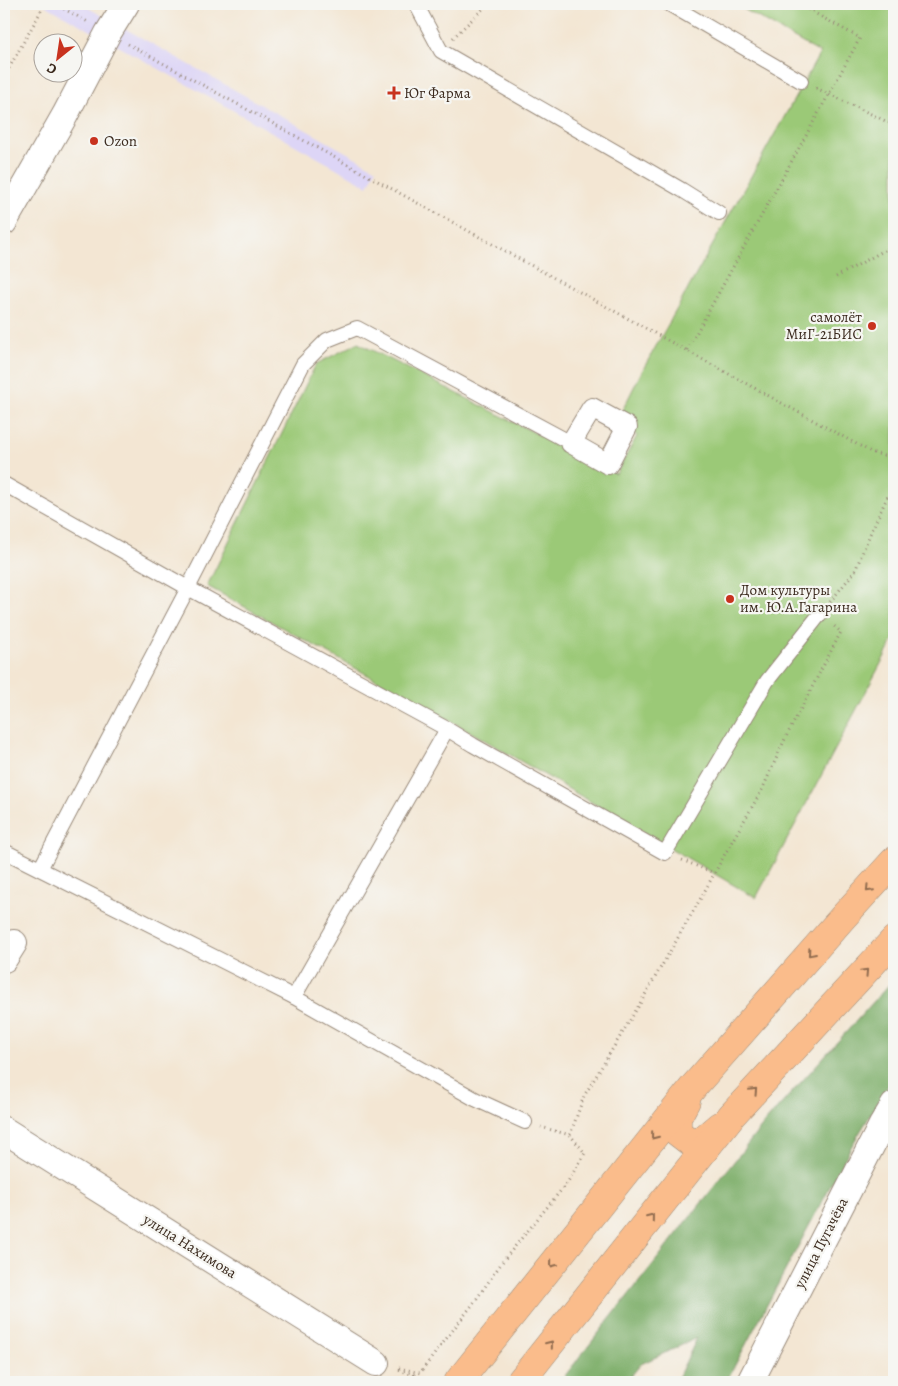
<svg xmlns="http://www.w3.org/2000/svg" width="898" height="1386" font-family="Alegreya,serif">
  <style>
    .built { fill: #ddd5f6 }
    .green { fill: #9bc977; stroke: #6b7a4a }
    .forest { fill: #7cad68; stroke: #5c6c43 }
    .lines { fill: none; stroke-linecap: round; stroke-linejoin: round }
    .service-casing { stroke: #978878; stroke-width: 16 }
    .pedestrian-casing { stroke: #978878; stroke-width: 22 }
    .minor-casing { stroke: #978878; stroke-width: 28 }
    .trunk-casing { stroke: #978878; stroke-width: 29 }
    .path { stroke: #978878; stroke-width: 3; stroke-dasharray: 1 4; stroke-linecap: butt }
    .service { stroke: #fff; stroke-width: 14 }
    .pedestrian { stroke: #fff; stroke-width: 20 }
    .minor { stroke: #fff; stroke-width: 26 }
    .trunk { stroke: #fabc8b; stroke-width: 28 }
    .oneway { stroke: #916c4f }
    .poi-dot { fill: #c8321e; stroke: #f6f6f2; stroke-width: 2 }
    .labels { text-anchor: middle; stroke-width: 4.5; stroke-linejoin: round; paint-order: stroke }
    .poi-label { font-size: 15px; fill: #3b2a1e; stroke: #f6f6f2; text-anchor: start }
    .street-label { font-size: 15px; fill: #3b2a1e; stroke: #f6f6f2 }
  </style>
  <rect width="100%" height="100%" fill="#f6f6f2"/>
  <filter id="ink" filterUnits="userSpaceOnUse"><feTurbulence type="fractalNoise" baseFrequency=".02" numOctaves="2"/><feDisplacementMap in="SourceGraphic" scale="10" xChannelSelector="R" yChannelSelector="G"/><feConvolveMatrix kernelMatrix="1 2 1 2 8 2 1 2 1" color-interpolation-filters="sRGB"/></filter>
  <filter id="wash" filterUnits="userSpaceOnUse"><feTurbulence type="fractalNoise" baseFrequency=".0096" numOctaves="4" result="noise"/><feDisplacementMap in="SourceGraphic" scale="20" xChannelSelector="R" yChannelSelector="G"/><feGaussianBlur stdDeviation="1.12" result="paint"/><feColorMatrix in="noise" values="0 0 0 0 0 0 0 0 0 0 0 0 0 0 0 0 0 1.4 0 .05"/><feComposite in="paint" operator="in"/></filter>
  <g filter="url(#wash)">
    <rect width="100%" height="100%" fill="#f3e6d3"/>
    <polygon class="built" points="43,4 81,4 376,169 368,186"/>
    <polygon class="green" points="735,4 894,4 894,639 756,898 476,735 207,586 316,364 358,343 616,474 637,436 618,419 641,373 820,53"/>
    <polygon class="forest" points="894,979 894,1076 851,1147 726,1382 676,1382 697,1338 641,1364 626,1382 560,1382 766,1121"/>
  </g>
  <g filter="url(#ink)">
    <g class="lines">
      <defs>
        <g id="service">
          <polyline points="416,4 441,51 682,190 719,213"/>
          <polyline points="669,4 801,81"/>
          <polyline points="4,484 188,588 447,729 473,745 665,853 767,681 820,614"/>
          <polyline points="4,851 294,997 475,1099 525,1122"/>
          <polyline points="40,869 188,588 303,364 327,340 357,328 571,443"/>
          <polyline points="294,997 447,729"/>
        </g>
        <polygon id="pedestrian" points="592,408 627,427 608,464 571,443"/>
        <g id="minor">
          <polyline points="4,222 65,115 108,33 126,4"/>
          <polyline points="4,959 14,943"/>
          <polyline points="4,1130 376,1363"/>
          <polyline points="750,1382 882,1125 894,1105"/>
        </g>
        <g id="trunk">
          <polyline points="686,1101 677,1118 677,1132 690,1142 700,1142 719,1126"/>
          <polyline points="458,1382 695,1085 844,916 894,861"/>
          <polyline points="520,1382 732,1115 894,940"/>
        </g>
      </defs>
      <use href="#service" class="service-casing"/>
      <use href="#pedestrian" class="pedestrian-casing"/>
      <use href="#minor" class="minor-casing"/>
      <use href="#trunk" class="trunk-casing"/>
      <g class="path">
        <polyline points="55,4 88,22"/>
        <polyline points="453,38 488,4"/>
        <polyline points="128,44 871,452 894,459"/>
        <polyline points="4,77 45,4"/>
        <polyline points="816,88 894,125"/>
        <polyline points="836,277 894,245"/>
        <polyline points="687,350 860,38 798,4"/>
        <polyline points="830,602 855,571 870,534 885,502 894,485"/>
        <polyline points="682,860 714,873"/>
        <polyline points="570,1135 584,1096 638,1007 702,896 731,843 762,790 785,739 841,632 834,626"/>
        <polyline points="399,1368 420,1373 473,1304 503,1261 567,1183 585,1153 570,1135 541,1127"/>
        <polyline points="399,1370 414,1375 410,1382"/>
      </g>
      <use href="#service" class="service"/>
      <use href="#pedestrian" class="pedestrian"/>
      <use href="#minor" class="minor"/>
      <use href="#trunk" class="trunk"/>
    </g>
    <defs><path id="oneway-chevron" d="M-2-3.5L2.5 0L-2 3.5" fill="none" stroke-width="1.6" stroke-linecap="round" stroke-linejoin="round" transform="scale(1.25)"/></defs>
    <g class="oneway">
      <use href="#oneway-chevron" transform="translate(869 889) rotate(133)"/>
      <use href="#oneway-chevron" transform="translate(811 953) rotate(131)"/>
      <use href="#oneway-chevron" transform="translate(865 972) rotate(-47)"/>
      <use href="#oneway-chevron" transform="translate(754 1091) rotate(-47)"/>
      <use href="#oneway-chevron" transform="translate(654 1136) rotate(129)"/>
      <use href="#oneway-chevron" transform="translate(651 1217) rotate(-51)"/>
      <use href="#oneway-chevron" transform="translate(553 1264) rotate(129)"/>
      <use href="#oneway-chevron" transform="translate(550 1344) rotate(-51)"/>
    </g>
  </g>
  <g class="poi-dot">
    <path d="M391.5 85.5h5v5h5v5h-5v5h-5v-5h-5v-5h5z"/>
    <circle cx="94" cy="141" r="5"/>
    <circle cx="872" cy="326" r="5"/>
    <circle cx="730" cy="599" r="5"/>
  </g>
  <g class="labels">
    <g class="poi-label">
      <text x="404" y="98">Юг Фарма</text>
      <text x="104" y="146">Ozon</text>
      <text x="862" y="322" text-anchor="end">самолёт<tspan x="862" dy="17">МиГ-21БИС</tspan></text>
      <text x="740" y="595">Дом культуры<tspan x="740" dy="17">им. Ю.А.Гагарина</tspan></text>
    </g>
    <g class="street-label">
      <text transform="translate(821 1243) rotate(-63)" y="5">улица Пугачёва</text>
      <text transform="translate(190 1246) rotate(32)" y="5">улица Нахимова</text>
    </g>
  </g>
  <rect width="898" height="1386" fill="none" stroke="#f6f6f2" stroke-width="20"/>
  <g transform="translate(58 58) rotate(210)"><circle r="24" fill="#f6f6f2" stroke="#aba49d"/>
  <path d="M0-4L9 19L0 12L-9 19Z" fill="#c8321e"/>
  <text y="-8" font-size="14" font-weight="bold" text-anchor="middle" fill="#3b2a1e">С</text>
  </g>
</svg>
